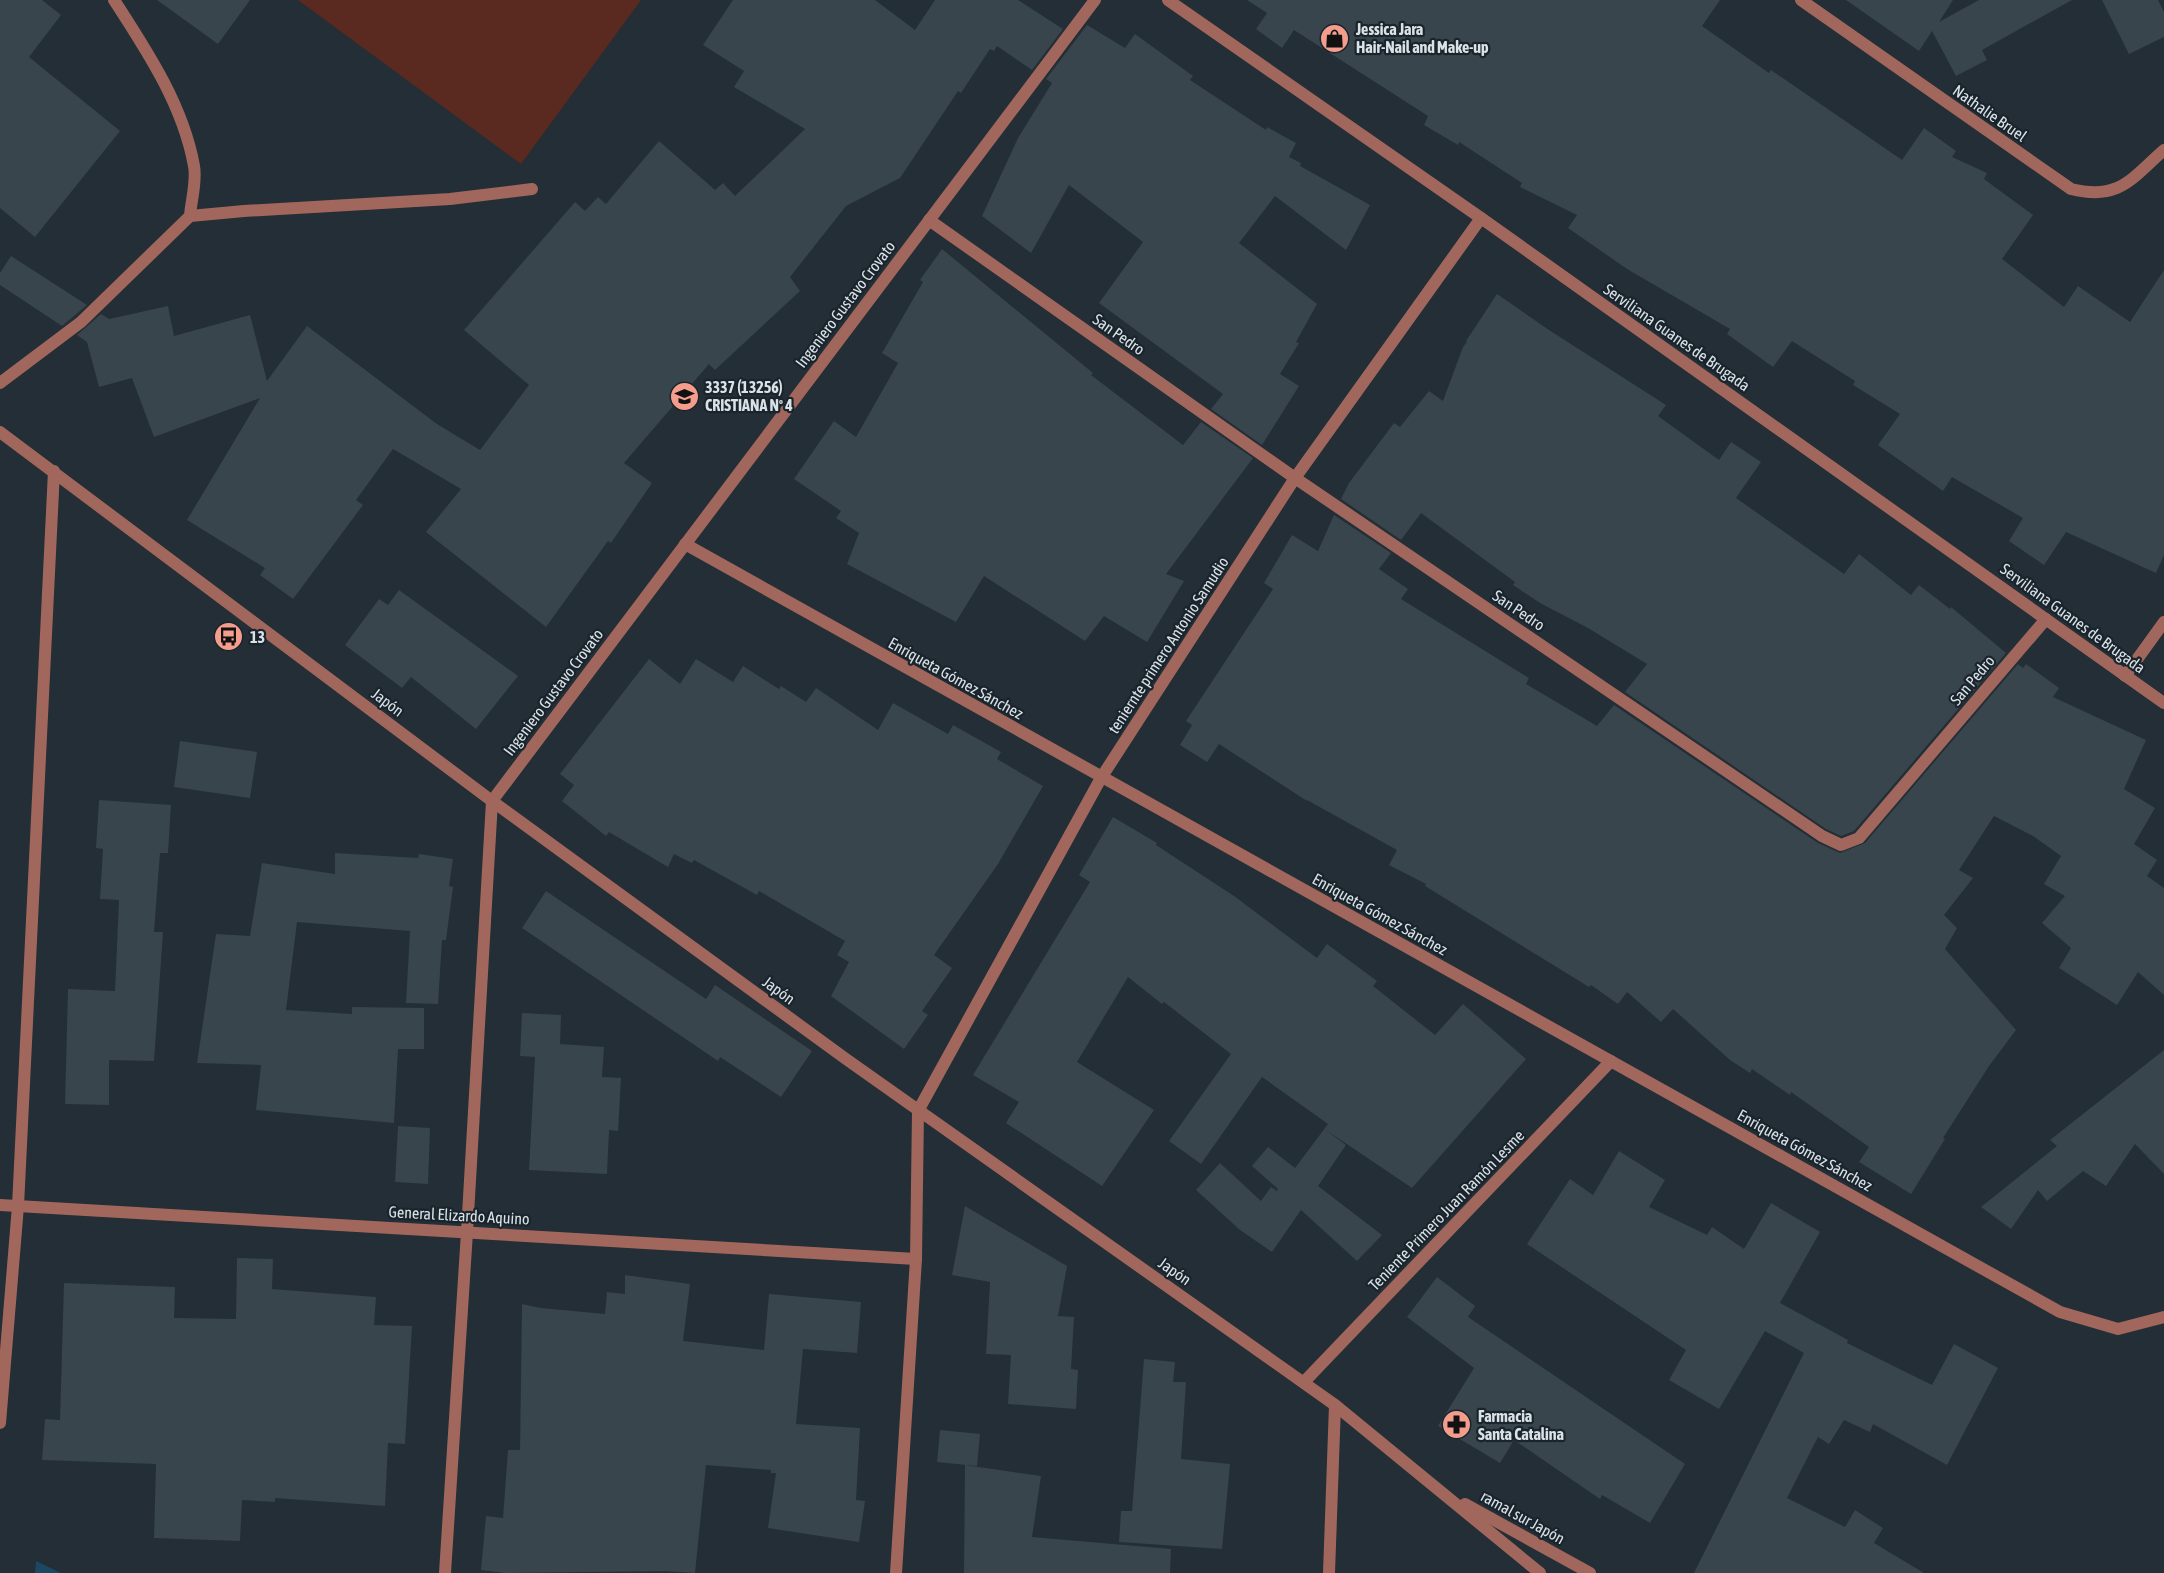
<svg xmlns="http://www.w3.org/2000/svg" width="2164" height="1573" font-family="'Asap Condensed',sans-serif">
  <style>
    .green { fill: #5a2920 }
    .water { fill: #1b4863 }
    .building { fill: #38454d }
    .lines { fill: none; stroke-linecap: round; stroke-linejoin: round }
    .service { stroke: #a1675c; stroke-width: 12 }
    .minor { stroke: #a1675c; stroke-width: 12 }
    .tertiary { stroke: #a1675c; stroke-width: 12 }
    .labels { text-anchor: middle; stroke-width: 4.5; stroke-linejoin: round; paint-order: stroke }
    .poi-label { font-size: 16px; font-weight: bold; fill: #dae2e7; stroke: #19242c; text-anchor: start }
    .street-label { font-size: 16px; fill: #dae2e7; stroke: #19242c }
  </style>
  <rect width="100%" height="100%" fill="#232e36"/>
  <polygon class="green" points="298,0 641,0 521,164"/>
  <polygon class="water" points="36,1561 61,1573 35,1573"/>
  <g class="building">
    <polygon points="0,0 42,0 61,15 29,57 120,131 35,237 0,208"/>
    <polygon points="157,0 250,0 218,44"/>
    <polygon points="733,0 875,0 915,30 935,0 1018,0 1063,29 1032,70 997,46 994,51 990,49 961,93 958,91 900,178 846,206 790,277 800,291 715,370 709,364 624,463 652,483 611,543 608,541 546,627 426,532 461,489 393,449 356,500 363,505 293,599 260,575 265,568 187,520 260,398 154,437 132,378 99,387 87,342 77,335 101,314 109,319 168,306 174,336 250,315 267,381 307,326 437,424 480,450 529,385 464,330 575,202 585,211 598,197 606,204 659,141 715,190 723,183 735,196 805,129 734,87 744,71 703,45"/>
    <polygon points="1247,0 1720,0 1702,26 1769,73 1771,70 1902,160 1924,128 1956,151 1952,157 1987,173 1984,179 2033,215 2002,259 2064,307 2078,286 2130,322 2164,270 2164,555 2156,573 2066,532 2044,565 2009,541 2023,518 1952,477 1943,491 1878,445 1900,414 1853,385 1855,381 1792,341 1773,367 1727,334 1730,329 1627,269 1568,228 1577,215 1520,187 1522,183 1459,142 1458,145 1424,125 1428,116 1294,30 1282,48 1256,29 1267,13"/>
    <polygon points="1846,0 1953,0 1939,22 1979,0 2072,0 1982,50 1987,60 1956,76 1932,31 1919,51"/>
    <polygon points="2102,0 2158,0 2164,12 2164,37 2129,54"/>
    <polygon points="1087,25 1125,48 1135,34 1193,76 1190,80 1266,130 1267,127 1296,143 1289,157 1301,163 1300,166 1370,205 1346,250 1275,196 1239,243 1317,304 1296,342 1299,343 1280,374 1299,386 1262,445 1211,409 1223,394 1099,303 1143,242 1069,185 1031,253 982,216 1018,138 1052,83 1046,79"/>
    <polygon points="942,249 1093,373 1091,375 1183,445 1201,422 1253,458 1166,574 1184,581 1147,642 1104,616 1085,641 984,576 956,622 847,564 859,533 836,518 841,511 794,479 834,421 856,437 898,363 882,353 923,282 920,280"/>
    <polygon points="11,256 87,305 62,326 0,285 0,273"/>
    <polygon points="1497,294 1549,330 1666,405 1658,416 1719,460 1731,442 1761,462 1736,498 1844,574 1859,554 1911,595 1919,585 1950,609 1951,607 2006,653 1854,831 1841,836 1826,829 1625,692 1647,664 1588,628 1540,603 1513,585 1515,582 1421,513 1401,540 1341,499 1349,483 1394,423 1400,427 1429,391 1443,401 1463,347 1467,342 1466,341"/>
    <polygon points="1334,515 1391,553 1379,569 1408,589 1401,599 1529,678 1526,684 1597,726 1614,705 1818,843 1840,853 1865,843 2018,664 2023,668 2026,664 2059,688 2053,697 2146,740 2124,789 2155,808 2134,844 2157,860 2147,876 2164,888 2164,995 2138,972 2117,1005 2059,968 2071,948 2042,923 2065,896 2044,884 2061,856 2033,836 1994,816 1959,870 1973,878 1944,915 1957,928 1945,949 2016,1030 1989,1066 1943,1138 1945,1139 1911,1194 1859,1162 1869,1147 1791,1092 1790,1095 1752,1069 1750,1073 1730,1060 1673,1009 1661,1022 1627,992 1618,1004 1591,985 1589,987 1425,886 1426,884 1389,865 1397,850 1307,800 1307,801 1219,744 1207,762 1180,745 1192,725 1186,721 1273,589 1264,583 1292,535 1318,551"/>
    <polygon points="399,590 518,676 476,729 411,677 402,688 345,645 379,599 388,605"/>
    <polygon points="649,659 680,684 696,659 733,682 743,666 779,689 781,686 806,702 816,688 878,730 893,703 948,734 953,725 1001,752 997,759 1043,786 998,864 934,955 952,968 922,1011 928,1015 904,1049 831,996 849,962 837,955 845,941 759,891 757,895 694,860 692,863 674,854 668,867 609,832 606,836 562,801 574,785 560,774"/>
    <polygon points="180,741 257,752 250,798 174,787"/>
    <polygon points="99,800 171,805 168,853 160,853 154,932 163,932 154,1061 109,1060 109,1105 65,1104 68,989 115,991 119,900 100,899 103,849 96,848"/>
    <polygon points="1113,817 1157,843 1156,845 1234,896 1317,958 1327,944 1377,981 1373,986 1435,1035 1463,1004 1526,1059 1412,1188 1326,1130 1346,1145 1318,1186 1382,1235 1357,1261 1301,1210 1272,1252 1240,1230 1196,1190 1220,1163 1261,1201 1271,1187 1277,1191 1278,1189 1252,1166 1268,1147 1295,1168 1328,1124 1262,1077 1201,1164 1169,1141 1231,1054 1164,1002 1162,1004 1128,977 1077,1062 1154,1110 1102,1186 1006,1123 1019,1102 973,1075 1090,882 1079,875"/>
    <polygon points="335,853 418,858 419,854 453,859 449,886 453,887 446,940 442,940 438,1004 406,1003 410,931 297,922 286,1010 352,1014 352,1007 424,1008 424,1049 398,1049 394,1123 256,1110 261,1065 197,1063 216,934 250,936 262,863 335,874"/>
    <polygon points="546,891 706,999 715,985 812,1051 781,1097 720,1057 718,1061 522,928"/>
    <polygon points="522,1013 561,1015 560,1044 604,1047 602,1077 621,1078 618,1131 609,1130 607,1174 529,1170 535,1057 520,1056"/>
    <polygon points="2164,1050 2164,1174 2135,1144 2106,1186 2083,1171 2047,1201 2038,1190 2011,1229 1981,1207 2057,1146 2050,1140"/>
    <polygon points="398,1126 430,1128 428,1184 395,1182"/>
    <polygon points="1619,1151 1665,1180 1649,1207 1707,1235 1712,1227 1744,1249 1771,1203 1820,1232 1780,1303 1848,1340 1847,1343 1932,1385 1954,1344 1998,1368 1947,1465 1873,1424 1870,1432 1844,1420 1829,1444 1818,1437 1787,1498 1845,1527 1855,1510 1883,1528 1874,1543 1924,1573 1694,1573 1804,1353 1765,1331 1719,1409 1669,1380 1686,1350 1527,1244 1570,1179 1593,1195"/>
    <polygon points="965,1206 1067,1266 1058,1316 1074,1317 1071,1369 1078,1370 1076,1409 1008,1404 1011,1355 986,1354 990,1282 952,1275"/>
    <polygon points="237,1258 273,1259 272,1289 376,1297 374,1325 412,1326 405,1444 388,1443 385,1506 275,1498 275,1502 242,1500 240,1541 154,1538 156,1464 42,1460 45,1419 60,1420 64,1283 175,1287 174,1318 236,1319"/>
    <polygon points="625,1275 690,1284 683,1341 764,1350 769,1294 861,1302 857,1353 803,1349 796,1424 860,1428 856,1500 865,1501 859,1542 768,1528 776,1473 771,1473 771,1470 706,1465 695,1573 666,1571 505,1573 481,1570 486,1516 503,1518 508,1450 520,1450 522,1304 541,1308 605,1314 607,1292 625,1294"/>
    <polygon points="1437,1277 1475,1306 1468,1317 1685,1464 1650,1523 1602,1495 1600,1499 1514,1440 1500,1463 1438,1426 1474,1368 1407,1317"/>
    <polygon points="1144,1359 1175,1362 1173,1382 1186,1382 1181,1459 1230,1464 1222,1549 1119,1542 1121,1511 1132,1511"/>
    <polygon points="940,1430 980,1434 977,1466 937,1462"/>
    <polygon points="965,1465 1041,1476 1032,1537 1171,1549 1170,1573 964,1573"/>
  </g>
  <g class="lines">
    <g class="service">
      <polyline points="190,216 244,211 450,199 532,189"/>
      <path d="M 0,383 L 81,322 L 190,216 C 191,201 197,181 194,166 C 183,105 147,51 114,0"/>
    </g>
    <g class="minor">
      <polyline points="1168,0 1481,218 2164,703"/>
      <path d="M 1801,0 L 2071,189 C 2119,201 2131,179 2164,150"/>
      <polyline points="929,220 1295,478 1822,836 1841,845 1859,838 2046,619"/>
      <polyline points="685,544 2060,1312 2118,1329 2164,1317"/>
      <polyline points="2125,676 2164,622"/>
      <polyline points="0,1205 916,1259"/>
      <polyline points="1304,1382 1611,1061"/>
      <polyline points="0,1423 18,1206 54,471"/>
      <polyline points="445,1573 467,1232 492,801 1095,0"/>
      <polyline points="896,1573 916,1259 918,1111 1101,778 1295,478 1481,218"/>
      <polyline points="1329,1573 1335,1405"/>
    </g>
    <g class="tertiary">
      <polyline points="0,432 492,801 846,1059 1335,1405 1540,1573"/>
      <polyline points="1465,1504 1590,1573"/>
    </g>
  </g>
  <defs>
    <symbol id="shop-disc" viewBox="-11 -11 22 22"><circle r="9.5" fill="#f49d8c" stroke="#19242c"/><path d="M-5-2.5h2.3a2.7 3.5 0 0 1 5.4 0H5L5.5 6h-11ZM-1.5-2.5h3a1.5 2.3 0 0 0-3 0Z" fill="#111"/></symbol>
    <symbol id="school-disc" viewBox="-11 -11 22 22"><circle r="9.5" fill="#f49d8c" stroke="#19242c"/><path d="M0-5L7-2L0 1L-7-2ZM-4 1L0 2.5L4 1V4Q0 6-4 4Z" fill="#111"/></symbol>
    <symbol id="bus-disc" viewBox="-11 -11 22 22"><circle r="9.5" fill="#f49d8c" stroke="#19242c"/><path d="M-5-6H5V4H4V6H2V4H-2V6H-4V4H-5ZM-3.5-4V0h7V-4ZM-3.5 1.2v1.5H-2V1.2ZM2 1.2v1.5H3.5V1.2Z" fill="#111"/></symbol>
    <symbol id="pharmacy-disc" viewBox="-11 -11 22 22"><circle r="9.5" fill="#f49d8c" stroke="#19242c"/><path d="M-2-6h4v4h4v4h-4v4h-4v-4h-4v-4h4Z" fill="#111"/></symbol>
  </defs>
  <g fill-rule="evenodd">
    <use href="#shop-disc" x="1318" y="22" width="33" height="33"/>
    <use href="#school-disc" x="668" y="380" width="33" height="33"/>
    <use href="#bus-disc" x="212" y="620" width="33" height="33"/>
    <use href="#pharmacy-disc" x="1440" y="1408" width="33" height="33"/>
  </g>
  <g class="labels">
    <g class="poi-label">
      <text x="1356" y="35">Jessica Jara<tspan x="1356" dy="18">Hair-Nail and Make-up</tspan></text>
      <text x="705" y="393">3337 (13256)<tspan x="705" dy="18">CRISTIANA Nº 4</tspan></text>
      <text x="250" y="643">13</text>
      <text x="1478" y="1422">Farmacia<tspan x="1478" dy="18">Santa Catalina</tspan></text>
    </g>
    <g class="street-label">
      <text transform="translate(1990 113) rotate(35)" y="6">Nathalie Bruel</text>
      <text transform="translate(845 304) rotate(-53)" y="6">Ingeniero Gustavo Crovato</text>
      <text transform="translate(1119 334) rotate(35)" y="6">San Pedro</text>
      <text transform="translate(1677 337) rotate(35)" y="6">Serviliana Guanes de Brugada</text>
      <text transform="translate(1519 610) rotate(34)" y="6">San Pedro</text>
      <text transform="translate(2073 618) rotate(36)" y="6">Serviliana Guanes de Brugada</text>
      <text transform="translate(1168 645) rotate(-57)" y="6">teniernte primero Antonio Samudio</text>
      <text transform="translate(956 678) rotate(29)" y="6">Enriqueta Gómez Sánchez</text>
      <text transform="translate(1972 680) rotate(-50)" y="6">San Pedro</text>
      <text transform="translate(553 692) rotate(-53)" y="6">Ingeniero Gustavo Crovato</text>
      <text transform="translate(388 702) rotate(37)" y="6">Japón</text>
      <text transform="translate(1380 914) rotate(29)" y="6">Enriqueta Gómez Sánchez</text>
      <text transform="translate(779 990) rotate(36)" y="6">Japón</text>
      <text transform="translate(1805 1150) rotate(29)" y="6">Enriqueta Gómez Sánchez</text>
      <text transform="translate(1446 1210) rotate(-46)" y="6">Teniente Primero Juan Ramón Lesme</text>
      <text transform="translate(459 1215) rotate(3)" y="6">General Elizardo Aquino</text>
      <text transform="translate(1175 1271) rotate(35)" y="6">Japón</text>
      <text transform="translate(1523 1517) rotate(29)" y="6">ramal sur Japón</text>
    </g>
  </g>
</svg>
